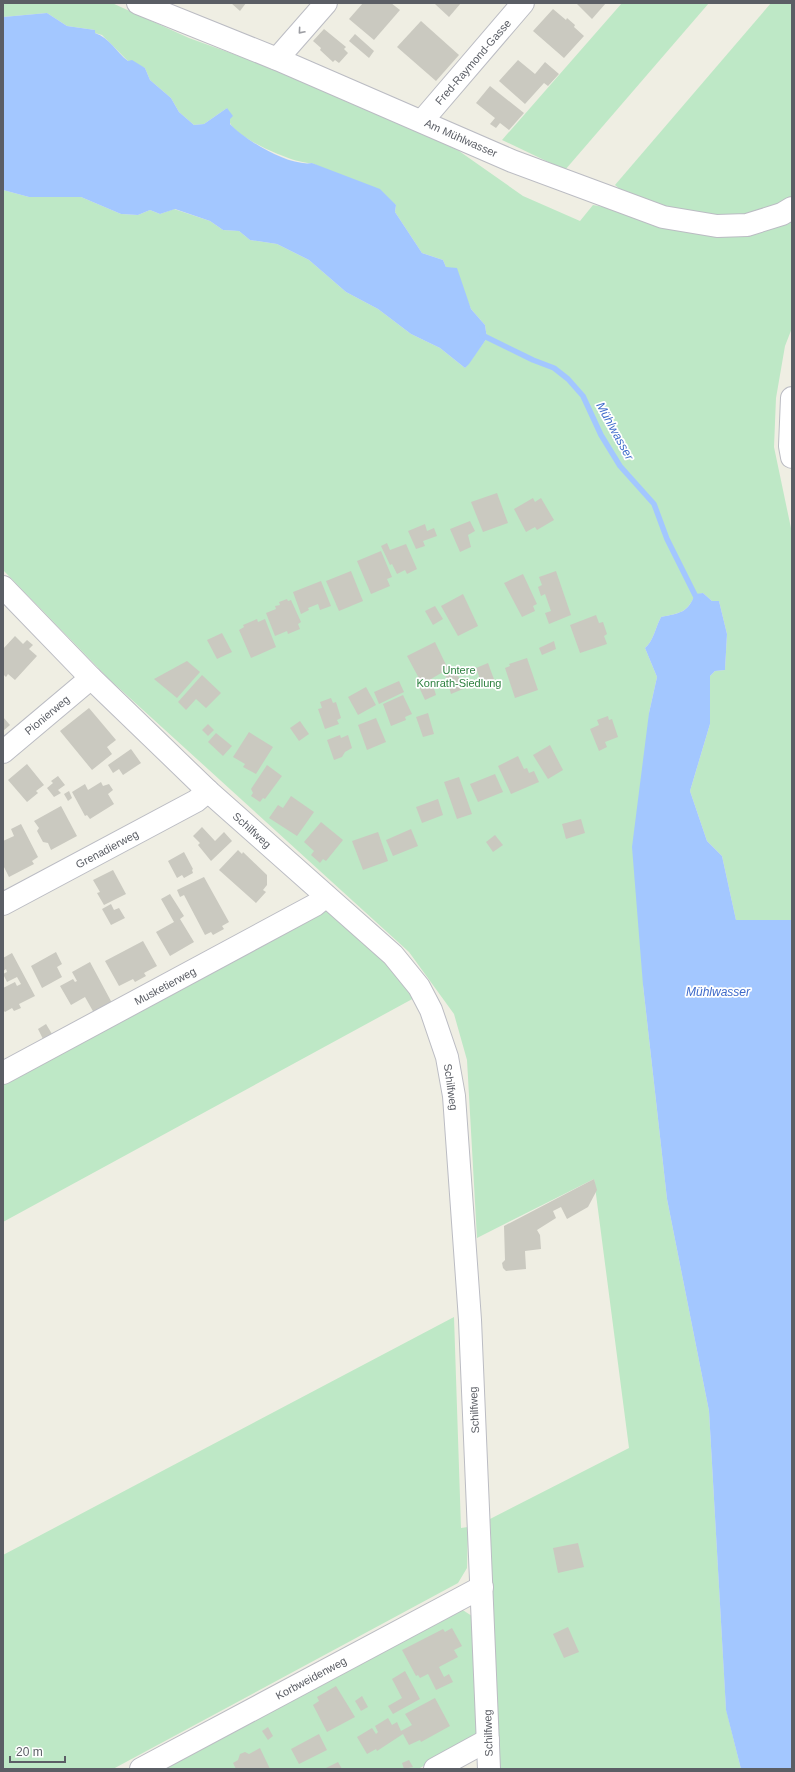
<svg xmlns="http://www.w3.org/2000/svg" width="795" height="1772" font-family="Helvetica,sans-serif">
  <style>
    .green { fill: #bee8c6 }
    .water { fill: #a3c7ff }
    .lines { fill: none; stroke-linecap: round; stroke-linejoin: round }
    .stream { stroke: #a3c7ff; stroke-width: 5.5 }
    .building { fill: #cac9c0 }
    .minor-casing { stroke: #bbbcc3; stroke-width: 24 }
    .minor { stroke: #fff; stroke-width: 22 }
    .oneway { stroke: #9d9ea3 }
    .labels { text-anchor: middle; stroke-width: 3.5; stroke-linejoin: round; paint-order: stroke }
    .street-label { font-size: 11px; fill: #5b5e65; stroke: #fff }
    .park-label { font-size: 11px; fill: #2f8241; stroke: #fff }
    .water-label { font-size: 12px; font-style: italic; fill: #3e6aca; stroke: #fff }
  </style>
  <rect width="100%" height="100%" fill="#efeee3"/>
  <g class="green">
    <path d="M 3,3 L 112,3 L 189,38 L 272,68 L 395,117 L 459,151 L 523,196 L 580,221 L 593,205 L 626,211 L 663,223 L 792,217 L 792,328 L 785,346 L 776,398 L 774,447 L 792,533 L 792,920 L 736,920 L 722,856 L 707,841 L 690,791 L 710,724 L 710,676 L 715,671 L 725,670 L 727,634 L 719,601 L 712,601 L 703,593 L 695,595 C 687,613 680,613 661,617 C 656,626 653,642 645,648 L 657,677 L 649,713 L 643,985 L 667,1199 L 709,1411 L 726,1709 L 741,1769 L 499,1769 L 490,1519 L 629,1448 L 594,1179 L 477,1238 L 467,1060 L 454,1014 L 409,952 L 109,679 L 3,570 L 3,190 L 29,197 L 81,197 L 121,214 L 138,215 L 150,210 L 160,214 L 174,209 L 210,221 L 223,230 L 239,231 L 250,240 L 277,244 L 309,260 L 346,292 L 378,309 L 411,334 L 440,348 L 465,368 L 487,338 L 485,325 L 471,309 L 463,290 L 446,267 L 443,260 L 422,253 L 395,212 L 396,205 L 312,163 C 296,165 236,138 230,123 C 228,119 228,113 227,108 L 204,124 L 194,125 L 179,112 L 171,98 L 150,80 L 145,68 L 128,61 L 102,35 L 95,33 L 95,30 L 67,26 L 47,13 L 3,17 Z"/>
    <polygon points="622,3 709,3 565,170 502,140"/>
    <polygon points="771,3 792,3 792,201 745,219 692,216 628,196 615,185"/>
    <path d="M 324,910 C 359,922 393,969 416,997 L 3,1222 L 3,1081 Z"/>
    <polygon points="454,1317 461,1528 468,1527 467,1568 458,1583 113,1769 3,1769 3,1555"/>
    <polygon points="458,1607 472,1616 478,1737 418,1769 156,1769"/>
  </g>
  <g class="water">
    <path d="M 47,13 L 67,26 L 95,30 L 95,33 C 110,38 116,52 128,61 L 132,60 L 145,68 L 150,80 L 171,98 L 179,112 L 194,125 L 204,124 L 227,108 L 233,116 L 230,119 L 230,124 C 245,140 289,167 312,163 L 380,189 L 396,205 L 395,212 L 422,253 L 443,260 L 446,267 L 457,268 L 471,309 L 485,325 L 487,338 L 469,364 L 465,368 L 440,348 L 411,334 L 378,309 L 346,292 L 309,260 L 277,244 L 250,240 L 239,231 L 223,230 L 210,221 L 175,209 L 160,214 L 150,210 L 138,215 L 121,214 L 81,197 L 29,197 L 3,190 L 3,17 Z"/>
    <path d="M 703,593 L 712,601 L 719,601 L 727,634 L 725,670 L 715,671 L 710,676 L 710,724 L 690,791 L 707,841 L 722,856 L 736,920 L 792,920 L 792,1769 L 741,1769 L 726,1710 L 709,1411 L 667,1199 L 643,985 L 632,847 L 649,713 L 657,677 L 645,648 C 653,642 656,626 661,617 C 680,613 688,613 695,594 Z"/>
  </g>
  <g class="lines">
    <polyline class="stream" points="482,335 533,360 554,368 568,379 583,396 601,435 620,466 654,504 667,539 698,601"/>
  </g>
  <g class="building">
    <polygon points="231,3 246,3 240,11"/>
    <polygon points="363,3 391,3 400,10 374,40 349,19"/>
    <polygon points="436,3 461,3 449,17 435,4"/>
    <polygon points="576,3 606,3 592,19"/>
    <polygon points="553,9 566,20 567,18 575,25 574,27 584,36 564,58 533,31"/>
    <polygon points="421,21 459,55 436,81 397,47"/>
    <polygon points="324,29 346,47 344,49 348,53 339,63 335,60 333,62 320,50 321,48 313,41"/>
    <polygon points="355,34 374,51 369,58 349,41"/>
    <polygon points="518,60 535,74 545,62 559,74 548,86 544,83 525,104 499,81"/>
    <polygon points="490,86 524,113 509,130 500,123 496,128 490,124 495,118 476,103"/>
    <polygon points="497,493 508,523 483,532 471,502"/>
    <polygon points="533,498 535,502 541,498 554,520 537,530 535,527 526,532 514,509"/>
    <polygon points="470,521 475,531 468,535 471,547 460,552 450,529"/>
    <polygon points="425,524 427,531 434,528 437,536 423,541 425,546 416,549 408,531"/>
    <polygon points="387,543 390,550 406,544 417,569 407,574 405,570 397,574 392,564 390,565 381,546"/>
    <polygon points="381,551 392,577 387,579 390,586 371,594 357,561"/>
    <polygon points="351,571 363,601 339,611 326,581"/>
    <polygon points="556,571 571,615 549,624 545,613 551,611 545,594 541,596 538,587 542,585 539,577"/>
    <polygon points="523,574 537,604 533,606 535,611 522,617 504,583"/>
    <polygon points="321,581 331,606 320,610 318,604 308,608 309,610 301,614 293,592"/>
    <polygon points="463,594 478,626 458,636 441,606"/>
    <polygon points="287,599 288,601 291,600 301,622 298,624 300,629 288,634 287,631 275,636 266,613 276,609 275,606 280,605 279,602"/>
    <polygon points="435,606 443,619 433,625 425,611"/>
    <polygon points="596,615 599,623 603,622 607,634 604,636 607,644 580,653 570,625"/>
    <polygon points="257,619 258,622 265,619 276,647 251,658 239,630 244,627 243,625"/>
    <polygon points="222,633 232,652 217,659 207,640"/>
    <polygon points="15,636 23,644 27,640 33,645 29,649 37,656 15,680 8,674 6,677 3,674 3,649"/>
    <polygon points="554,641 556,649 542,655 539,648"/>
    <polygon points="435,642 448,669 431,679 436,695 425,700 418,685 422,684 407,656"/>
    <polygon points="527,658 538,690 515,698 505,668 510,666 509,664"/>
    <polygon points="187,661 200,672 177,698 154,679"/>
    <polygon points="488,663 495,682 483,687 476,668"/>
    <polygon points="456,670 463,689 451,694 445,674"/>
    <polygon points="202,675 221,693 206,708 196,699 186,710 178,702"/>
    <polygon points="399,681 404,692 379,704 374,692"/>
    <polygon points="366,687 376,705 358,715 348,697"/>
    <polygon points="403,695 412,714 405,717 406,720 391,726 383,704"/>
    <polygon points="331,698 333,703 336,702 341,718 337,720 339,724 325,729 318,709 322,708 320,702"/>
    <polygon points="89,708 116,740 107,747 112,754 92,770 60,731"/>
    <polygon points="428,713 434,734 423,737 416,717"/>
    <polygon points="608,716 609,720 612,719 618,737 605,742 607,747 599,751 590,729 599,725 597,720"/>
    <polygon points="3,717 10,725 3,731"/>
    <polygon points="376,718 386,742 367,750 358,725"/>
    <polygon points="300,721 309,734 299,741 290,728"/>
    <polygon points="208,724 214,730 208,736 202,730"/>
    <polygon points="249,732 273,747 256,774 243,767 245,764 233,757"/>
    <polygon points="216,733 232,746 223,756 208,742"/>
    <polygon points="340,735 341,738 348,735 352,748 345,752 342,757 334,760 327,740"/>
    <polygon points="550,745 563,770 548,779 533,755"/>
    <polygon points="131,749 141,763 123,775 119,769 113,773 108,765"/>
    <polygon points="518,756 524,769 527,768 529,773 534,771 539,782 511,794 498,766"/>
    <polygon points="27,764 44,785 36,791 38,793 27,802 8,780"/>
    <polygon points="267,765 282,776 265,799 263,798 260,802 251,796 253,793 251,789"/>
    <polygon points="495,774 503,792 478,802 470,784"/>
    <polygon points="58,776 65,785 58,790 61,793 54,797 47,788 53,783 51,781"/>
    <polygon points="459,777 472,814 457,819 444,782"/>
    <polygon points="101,782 103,786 109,784 113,790 108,794 114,804 90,819 87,815 85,816 72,792 85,784 88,790"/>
    <polygon points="69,791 72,798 68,801 64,794"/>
    <polygon points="291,796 314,812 297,836 269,818 278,805 283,808"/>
    <polygon points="438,799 443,815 422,823 416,807"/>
    <polygon points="61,806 77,836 51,850 48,843 43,842 37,831 39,828 34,821"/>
    <polygon points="581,819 585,833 566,839 562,824"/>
    <polygon points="321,822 343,840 326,861 323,859 320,863 311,855 314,851 304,842"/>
    <polygon points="21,824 38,857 32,861 34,864 9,877 3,865 3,841 14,836 11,829"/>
    <polygon points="202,827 215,841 224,832 232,841 211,861 198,845 200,843 193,836"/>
    <polygon points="411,829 418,846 393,856 386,840"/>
    <polygon points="378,832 388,861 363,870 352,841"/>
    <polygon points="495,835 503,845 493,852 486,842"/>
    <polygon points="238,850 242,854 243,852 267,875 267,885 263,890 266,892 256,903 219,870"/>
    <polygon points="184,852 193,869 192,870 193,873 184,878 182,875 177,878 168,861"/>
    <polygon points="113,870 126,894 104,905 97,893 100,892 93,880"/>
    <polygon points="204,877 229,922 222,926 224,929 213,935 211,932 205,935 184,895 180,897 177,890"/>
    <polygon points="170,894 184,916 180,919 194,942 170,956 156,932 174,922 161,899"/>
    <polygon points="111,904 114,910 119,908 125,918 111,925 102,909"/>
    <polygon points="143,941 157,966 144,973 146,976 135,982 133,979 119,986 105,961"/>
    <polygon points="56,952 62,964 57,967 62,977 42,988 31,966"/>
    <polygon points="12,953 35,996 19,1004 21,1008 14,1011 12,1008 5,1012 3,1010 3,988 15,982 17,986 21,984 17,977 7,982 3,974 7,972 6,969 3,971 3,958"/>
    <polygon points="90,962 112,1003 94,1013 85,997 71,1005 60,986 73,979 75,982 77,981 72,972"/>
    <polygon points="46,1024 52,1034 43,1039 38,1029"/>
    <polygon points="594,1179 597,1190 588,1207 567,1219 561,1207 553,1211 556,1218 537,1230 540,1235 541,1249 525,1251 526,1269 506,1271 503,1268 502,1263 505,1260 504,1226"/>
    <polygon points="578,1543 584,1567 558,1573 553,1548"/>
    <polygon points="568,1627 579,1652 564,1658 553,1634"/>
    <polygon points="452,1628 462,1646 454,1650 458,1657 439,1667 444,1677 449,1674 453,1682 436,1690 428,1674 420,1678 418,1675 416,1676 402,1650 443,1629 445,1632"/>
    <polygon points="405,1671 420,1699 393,1714 388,1706 402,1698 392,1679"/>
    <polygon points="336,1686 355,1717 327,1732 313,1705 319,1701 317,1697"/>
    <polygon points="362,1696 368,1707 361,1711 355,1701"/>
    <polygon points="435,1698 450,1726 421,1742 420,1740 409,1745 403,1734 377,1751 376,1749 367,1754 357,1737 372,1728 376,1734 378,1732 375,1726 388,1718 392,1725 397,1722 401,1731 412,1725 405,1714"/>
    <polygon points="268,1727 273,1736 268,1740 262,1731"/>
    <polygon points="319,1734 327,1750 299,1764 291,1749"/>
    <polygon points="260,1748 270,1769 236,1769 233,1763 238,1760 240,1754 245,1752 249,1754"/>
    <polygon points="409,1760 413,1767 404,1769 402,1763"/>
    <polygon points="338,1762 342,1769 324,1769"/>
  </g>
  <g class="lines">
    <defs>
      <g id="minor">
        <polyline points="138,3 277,59 512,161 663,217 717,226 747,225 782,214 792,208"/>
        <polyline points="277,59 326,3"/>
        <polyline points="422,121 523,3"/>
        <polyline points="792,398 790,446 792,457"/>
        <polyline points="3,587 91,678 208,791 393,955 419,987 431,1010 447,1057 454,1096 470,1320 489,1769"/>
        <polyline points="3,752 91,678"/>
        <polyline points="3,904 196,801 208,791"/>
        <polyline points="3,1073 315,905 326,896"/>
        <polyline points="141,1769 482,1587"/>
        <polyline points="435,1769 488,1740"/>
      </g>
    </defs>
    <use href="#minor" class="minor-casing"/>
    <use href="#minor" class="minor"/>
  </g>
  <defs><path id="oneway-chevron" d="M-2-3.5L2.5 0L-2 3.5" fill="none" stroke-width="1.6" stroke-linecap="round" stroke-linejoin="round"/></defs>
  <use class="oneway" href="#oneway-chevron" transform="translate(301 31) rotate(131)"/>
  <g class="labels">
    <g class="street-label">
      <text transform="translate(473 62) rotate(-49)" y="4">Fred-Raymond-Gasse</text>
      <text transform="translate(461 138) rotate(24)" y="4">Am Mühlwasser</text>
      <text transform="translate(47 715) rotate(-40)" y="4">Pionierweg</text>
      <text transform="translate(252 830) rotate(42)" y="4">Schilfweg</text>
      <text transform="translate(107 849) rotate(-28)" y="4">Grenadierweg</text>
      <text transform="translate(165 986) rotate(-28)" y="4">Musketierweg</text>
      <text transform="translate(451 1087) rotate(82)" y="4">Schilfweg</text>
      <text transform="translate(474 1410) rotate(-93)" y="4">Schilfweg</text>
      <text transform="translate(311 1678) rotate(-28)" y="4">Korbweidenweg</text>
      <text transform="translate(488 1733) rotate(-92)" y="4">Schilfweg</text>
    </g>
    <g class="park-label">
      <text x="459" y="674">Untere<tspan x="459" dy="13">Konrath-Siedlung</tspan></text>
    </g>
    <g class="water-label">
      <text transform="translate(615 431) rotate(61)" y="4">Mühlwasser</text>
      <text x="718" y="996">Mühlwasser</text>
    </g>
  </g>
  <rect width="795" height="1772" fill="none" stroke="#5b5e65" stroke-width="8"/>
  <path d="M10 1756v6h55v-6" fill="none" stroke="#5b5e65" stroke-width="2"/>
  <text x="16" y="1756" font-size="12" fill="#5b5e65" stroke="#ffffff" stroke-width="3" paint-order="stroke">20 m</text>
</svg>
